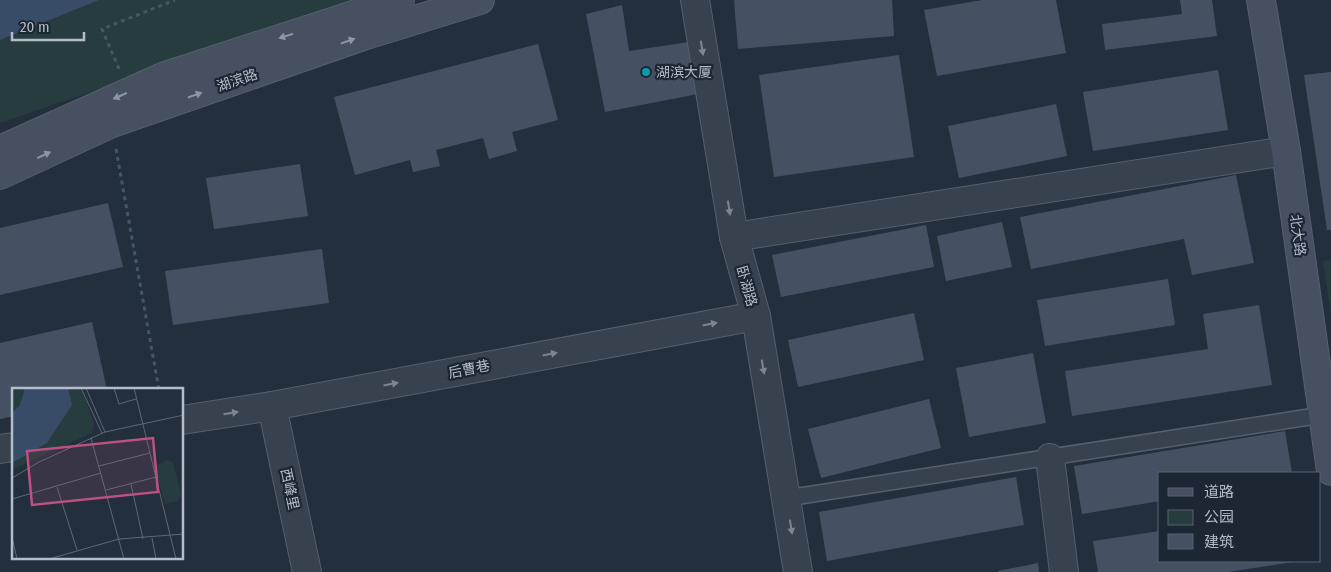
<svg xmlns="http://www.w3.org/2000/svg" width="1331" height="572" font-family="'Fira Sans Condensed','Noto Sans SC',sans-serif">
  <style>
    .green { fill: #263c3f }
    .water { fill: #394c67 }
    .building { fill: #455162 }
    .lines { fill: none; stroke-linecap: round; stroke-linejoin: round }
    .lane-casing { stroke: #565f6c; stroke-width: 18 }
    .street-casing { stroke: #565f6c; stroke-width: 30 }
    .secondary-casing { stroke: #565f6c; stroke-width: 30 }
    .path { stroke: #44595c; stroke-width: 3; stroke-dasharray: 4 4; stroke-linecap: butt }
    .lane { stroke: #38414e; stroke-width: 15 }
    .street { stroke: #38414e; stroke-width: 28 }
    .secondary { stroke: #465061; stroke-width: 28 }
    .oneway { fill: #8e96a5 }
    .oneway2 { fill: #7c8592 }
    .culture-dot { fill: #0f9aa8; stroke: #1d2633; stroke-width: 2 }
    .labels { text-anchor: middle; stroke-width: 4.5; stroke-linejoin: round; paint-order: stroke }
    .poi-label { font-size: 14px; fill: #b4bcc9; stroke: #1d2633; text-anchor: start }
    .street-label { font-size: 14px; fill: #b4bcc9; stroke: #1d2633 }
    .inset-road { fill: none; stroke: #5e6776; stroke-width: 1 }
    .view { fill: #bd5182; fill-opacity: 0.15; stroke: #bd5182; stroke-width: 2.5 }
    .inset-edge { fill: none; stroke: #b4bcc9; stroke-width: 2.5 }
  </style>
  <rect width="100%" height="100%" fill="#242f3e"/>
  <g class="green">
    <polygon points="0,0 360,0 0,123"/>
    <polygon points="1331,260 1331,315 1323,261"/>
  </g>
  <polygon class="water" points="0,0 99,0 0,40"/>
  <g class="building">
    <polygon points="734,0 892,0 894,36 738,49"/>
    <polygon points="982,0 1056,0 1066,53 937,76 924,10"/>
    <polygon points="1180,0 1212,0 1217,36 1105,50 1102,24 1182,14"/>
    <polygon points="622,5 629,51 689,42 698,94 605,112 586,14"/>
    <polygon points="538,44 558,120 512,132 517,151 489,159 483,138 436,150 440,166 413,172 410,160 355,175 334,97"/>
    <polygon points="899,55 914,157 774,177 759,75"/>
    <polygon points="1218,70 1228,130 1093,151 1083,92"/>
    <polygon points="1331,72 1331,230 1327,230 1304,75"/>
    <polygon points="1056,104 1067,156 959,178 948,126"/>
    <polygon points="300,164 308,216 214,229 206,178"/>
    <polygon points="1236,175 1254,263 1192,275 1184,239 1031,269 1020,217"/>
    <polygon points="108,203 123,267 0,295 0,228"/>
    <polygon points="1002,222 1012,267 946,281 937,236"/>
    <polygon points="926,225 934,267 781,297 772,255"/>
    <polygon points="322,249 329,303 173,325 165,271"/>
    <polygon points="1168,279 1175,325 1045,346 1037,300"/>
    <polygon points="1259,305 1272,385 1072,416 1065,371 1208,349 1203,314"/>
    <polygon points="914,313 924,360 798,387 788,340"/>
    <polygon points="92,322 107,390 14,390 14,416 0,419 0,343"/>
    <polygon points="1033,353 1046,423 969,437 956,368"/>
    <polygon points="929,399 941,448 821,478 808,429"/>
    <polygon points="1285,431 1292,473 1160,473 1160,501 1082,514 1074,466"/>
    <polygon points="1016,477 1024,525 827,561 819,512"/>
    <polygon points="1160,531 1160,561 1293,562 1228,572 1098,572 1093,541"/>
    <polygon points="1038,563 1039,572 998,572 998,571"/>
  </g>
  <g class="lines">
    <defs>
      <polyline id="lane" points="787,498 1322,415"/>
      <g id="street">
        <polyline points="695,0 734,237 756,316 798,572"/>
        <polyline points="734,237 1286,151"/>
        <polyline points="272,406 307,572"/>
        <polyline points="182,420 272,406 756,316"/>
        <polyline points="0,449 14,447"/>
        <polyline points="1050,458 1064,572"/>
      </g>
      <g id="secondary">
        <polyline points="1261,0 1286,151 1331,471"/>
        <polyline points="0,150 165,76 400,0"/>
        <polyline points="0,175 112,123 363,36 480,0"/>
      </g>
    </defs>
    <use href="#lane" class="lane-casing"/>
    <use href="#street" class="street-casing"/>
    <use href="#secondary" class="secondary-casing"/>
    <g class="path">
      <polyline points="119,69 102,29 175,0"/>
      <polyline points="116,149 159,390"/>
    </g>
    <use href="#lane" class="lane"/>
    <use href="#street" class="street"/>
    <use href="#secondary" class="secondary"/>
  </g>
  <defs><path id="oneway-solid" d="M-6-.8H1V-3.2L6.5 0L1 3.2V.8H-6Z" transform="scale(1.25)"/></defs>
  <g class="oneway">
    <use href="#oneway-solid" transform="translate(286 36) rotate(162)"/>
    <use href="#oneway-solid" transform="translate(348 41) rotate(-19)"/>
    <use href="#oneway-solid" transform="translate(195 95) rotate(-19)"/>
    <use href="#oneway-solid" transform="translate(120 96) rotate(156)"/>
    <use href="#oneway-solid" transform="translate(44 155) rotate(-25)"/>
  </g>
  <g class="oneway2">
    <use href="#oneway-solid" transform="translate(702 48) rotate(81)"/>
    <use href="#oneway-solid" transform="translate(729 208) rotate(81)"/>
    <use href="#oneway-solid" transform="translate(710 324) rotate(-11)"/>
    <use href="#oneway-solid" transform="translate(550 354) rotate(-11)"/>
    <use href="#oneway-solid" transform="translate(763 367) rotate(80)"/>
    <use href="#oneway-solid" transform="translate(391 384) rotate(-11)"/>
    <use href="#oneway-solid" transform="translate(231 413) rotate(-9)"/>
    <use href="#oneway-solid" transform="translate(791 527) rotate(81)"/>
  </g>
  <circle class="culture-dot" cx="646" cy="72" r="5"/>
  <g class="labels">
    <g class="poi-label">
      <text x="656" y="77">湖滨大厦</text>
    </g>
    <g class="street-label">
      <text transform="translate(237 80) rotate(-19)" y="5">湖滨路</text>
      <text transform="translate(1298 235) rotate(82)" y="5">北大路</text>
      <text transform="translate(747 286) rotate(74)" y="5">卧湖路</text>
      <text transform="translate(469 369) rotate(-11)" y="5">后曹巷</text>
      <text transform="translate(290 489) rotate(78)" y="5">西峰里</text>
    </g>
  </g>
  <g transform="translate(12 388)">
    <rect width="171" height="171" fill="#242f3e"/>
    <path d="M 0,0 L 69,0 L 82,36 L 80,45 L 0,82 ZM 154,72 L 161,74 L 169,106 L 166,113 L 153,116 L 142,75 L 146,77 Z" fill="#263c3f"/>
    <path d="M 13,0 L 56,0 L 60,17 L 35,55 L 0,75 L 0,25 L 8,17 Z" fill="#394c67"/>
    <path class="inset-road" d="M 69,0 L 90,45M 74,0 L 93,44M 102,0 L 107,16 L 124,11M 122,0 L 164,171M 79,50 L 112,171M 87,78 L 138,65M 0,90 L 27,74 L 93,44 L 172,27M 119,96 L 131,151M 45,99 L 65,162M 94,102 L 144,89M 0,111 L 89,85M 0,149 L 5,171M 140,150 L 144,171M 37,171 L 107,151 L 172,146"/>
    <path class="view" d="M 141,50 L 146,104 L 20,117 L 15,63 Z"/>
    <rect width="171" height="171" class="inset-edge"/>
  </g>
  <rect x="1158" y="472" width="162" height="90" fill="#1d2633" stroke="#59626f"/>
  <rect x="1168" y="488" width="25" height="8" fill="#465061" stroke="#59626f"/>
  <text x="1204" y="497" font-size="15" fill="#b4bcc9">道路</text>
  <rect x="1168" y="510" width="25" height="15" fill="#263c3f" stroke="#59626f"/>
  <text x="1204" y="522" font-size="15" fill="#b4bcc9">公园</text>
  <rect x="1168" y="534" width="25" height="15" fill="#455162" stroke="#59626f"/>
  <text x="1204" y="547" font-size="15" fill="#b4bcc9">建筑</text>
  <path d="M12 32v8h72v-8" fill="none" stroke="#b4bcc9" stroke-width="2.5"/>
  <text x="20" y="32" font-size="15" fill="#b4bcc9" stroke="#1d2633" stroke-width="4" paint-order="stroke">20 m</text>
</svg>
